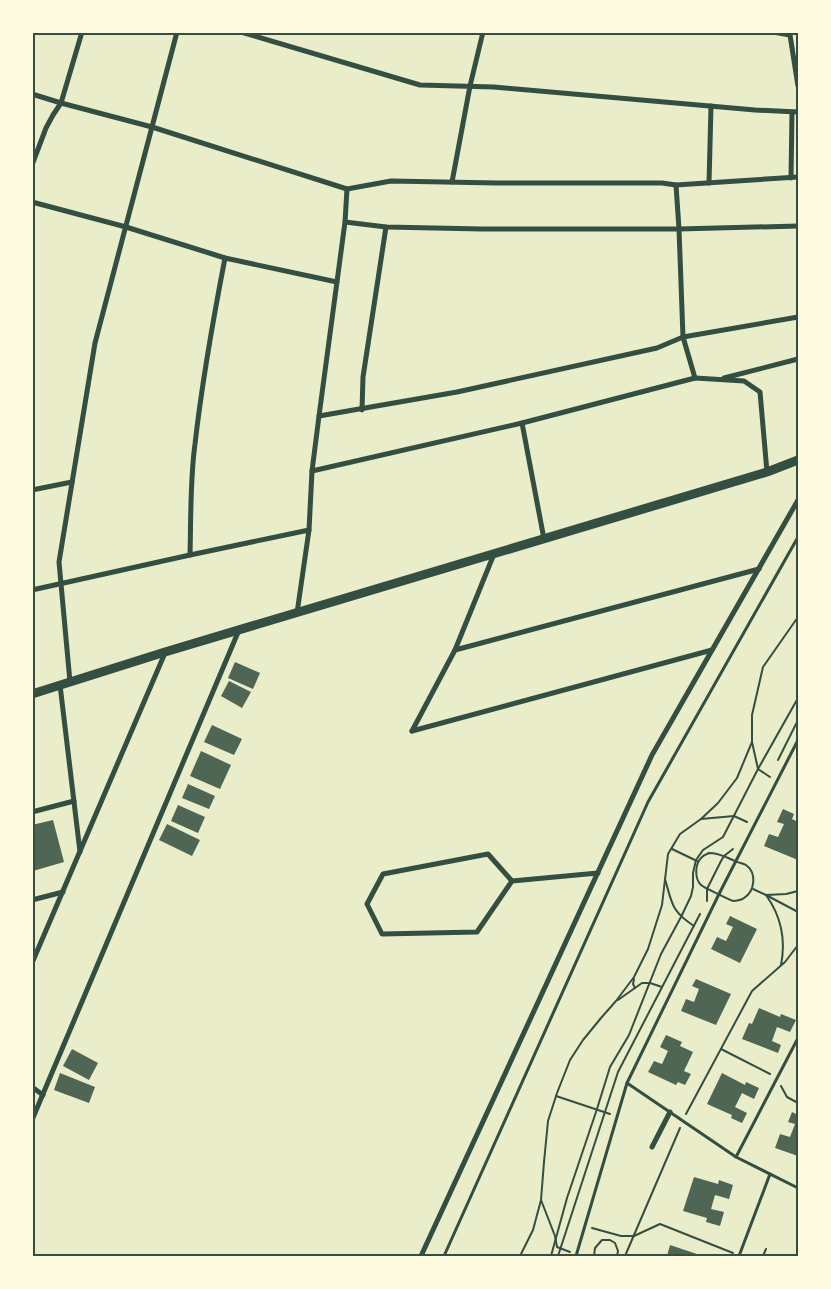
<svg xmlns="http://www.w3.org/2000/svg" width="831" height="1289" font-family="Cabin,sans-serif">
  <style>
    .building { fill: #4f6655 }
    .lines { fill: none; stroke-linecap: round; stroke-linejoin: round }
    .path { stroke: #344e41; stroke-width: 2 }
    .service { stroke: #344e41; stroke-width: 3 }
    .minor { stroke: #344e41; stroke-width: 5 }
    .secondary { stroke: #344e41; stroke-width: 9 }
    .neatline { fill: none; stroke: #344e41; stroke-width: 2 }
  </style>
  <rect width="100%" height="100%" fill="#e9edc9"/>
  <g class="building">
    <polygon points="235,662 260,673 253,689 228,678"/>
    <polygon points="229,681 251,692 242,708 221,696"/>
    <polygon points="212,725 242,739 234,755 204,742"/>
    <polygon points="201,751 231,765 220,789 190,776"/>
    <polygon points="188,784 215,796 209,809 182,798"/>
    <polygon points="178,805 205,817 198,833 171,821"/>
    <polygon points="783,809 794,814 792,819 798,822 798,860 764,846 769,834 778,837 784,824 777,822"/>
    <polygon points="53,820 64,862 33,871 32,825"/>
    <polygon points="167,824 200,840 192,856 159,840"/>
    <polygon points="730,916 757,929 740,963 711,949 717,937 726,941 733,927 726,924"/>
    <polygon points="696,979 731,994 716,1025 681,1011 686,999 694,1002 699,989 692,986"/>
    <polygon points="759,1008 780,1017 781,1014 796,1020 790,1032 777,1027 772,1041 781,1045 778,1053 742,1039 749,1023 752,1024"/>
    <polygon points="666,1035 682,1042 680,1046 693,1052 684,1071 691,1074 685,1085 678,1082 676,1085 648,1072 654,1061 662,1064 668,1051 660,1047"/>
    <polygon points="72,1049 98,1063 89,1080 63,1066"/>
    <polygon points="60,1073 95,1087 89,1103 54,1090"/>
    <polygon points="722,1073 745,1085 746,1082 759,1088 754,1099 742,1093 735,1107 747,1113 742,1123 731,1118 732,1115 707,1104"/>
    <polygon points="792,1112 798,1115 798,1156 775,1148 780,1134 790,1137 795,1124 788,1122"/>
    <polygon points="694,1177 718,1184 719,1180 733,1185 729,1199 715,1195 711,1209 724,1212 720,1226 706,1222 707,1218 683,1211"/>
    <polygon points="670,1245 703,1256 667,1256"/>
  </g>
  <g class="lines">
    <g class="path">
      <polyline points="778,760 798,720"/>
      <polyline points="770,777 758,769 752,742 752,715 763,667 798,617"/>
      <polyline points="701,819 734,816 747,822"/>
      <polyline points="672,849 697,861"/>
      <path d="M 709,853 C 720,853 725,857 735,861 C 738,863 743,863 746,865 C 757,873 755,891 744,898 C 742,900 735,901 733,901 C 730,900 703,887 701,885 C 694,878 695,863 702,857 C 704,855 707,854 709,853 Z"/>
      <path d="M 665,879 C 672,903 671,911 694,926"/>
      <polyline points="753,889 766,895 786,894 798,891"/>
      <polyline points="707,901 707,889 721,861 724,856 733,849"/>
      <path d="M 781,965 C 786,940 781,916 766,895 L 798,912"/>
      <polyline points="634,979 633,984 635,988"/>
      <polyline points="618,1000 642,983 650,983 662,987"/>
      <polyline points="721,1049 770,1074"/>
      <polyline points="781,1086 787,1097 798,1103"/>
      <polyline points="556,1096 610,1114"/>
      <polyline points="686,1114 752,991 785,962 798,945"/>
      <polyline points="541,1200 544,1162 548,1121 557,1093 570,1060 583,1040 601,1018 616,1001 634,977 648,949 662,905 668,854 680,834 701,819 718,803 737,778 752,742"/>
      <polyline points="592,1228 621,1236 634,1236 660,1224 733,1253"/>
      <polyline points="520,1256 533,1230 541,1200 555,1236 557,1247 570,1252"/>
      <polyline points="551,1256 567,1198 597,1109 610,1067 629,1035 661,954 681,917 691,896 693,887 693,873 696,860 703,850 723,837 758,769 798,698"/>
      <polyline points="558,1256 618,1072 700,914"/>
      <polyline points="594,1256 595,1248 602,1240 610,1240 615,1243 618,1251 617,1256"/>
      <polyline points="625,1256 680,1128"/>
      <polyline points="763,1256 766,1249"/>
    </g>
    <g class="service">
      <polyline points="627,1083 736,1157 798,1188"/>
      <polyline points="736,1157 798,1038"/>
      <polyline points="444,1256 648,802 798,537"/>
      <polyline points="576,1256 627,1083 719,894 798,740"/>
      <polyline points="739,1256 770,1174"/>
    </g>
    <g class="minor">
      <polyline points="241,32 420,85 494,87 755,110 798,112"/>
      <polyline points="773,32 790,35 798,86"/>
      <polyline points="32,94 61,103 152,127 347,189 391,181 497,183 662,183 676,185 798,177"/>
      <polyline points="32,165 46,128 53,115 61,103 82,32"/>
      <polyline points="791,178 792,112"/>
      <polyline points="452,182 470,86 483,32"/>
      <polyline points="709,183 711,106"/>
      <polyline points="676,185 679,229 683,337 695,378"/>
      <polyline points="32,202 126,227 225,258 337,282"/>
      <polyline points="345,222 386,227 482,229 679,229 798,226"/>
      <polyline points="724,378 798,359"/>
      <polyline points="362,410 363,377 386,227"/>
      <polyline points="319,416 457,392 657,348 683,337 798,317"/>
      <polyline points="522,423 544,539"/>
      <polyline points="312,471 522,423 695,378 744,381 760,392 767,472"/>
      <polyline points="32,490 72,482"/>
      <path d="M 190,555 C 191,518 190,480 195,444 C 202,382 213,320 225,258"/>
      <polyline points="32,590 190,555 309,530"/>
      <polyline points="297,613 309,530 312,471 319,416 345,222 347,189"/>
      <polyline points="455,650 759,569"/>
      <polyline points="70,682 59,562 95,343 177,32"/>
      <polyline points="60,685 80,852"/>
      <polyline points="412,731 712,650"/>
      <polyline points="412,731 455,650 494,554"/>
      <polyline points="32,812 74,801"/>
      <polyline points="512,881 488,854 383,874 367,904 382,934 477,932 512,881 598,873"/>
      <polyline points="32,900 63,892"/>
      <polyline points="32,963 165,653"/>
      <polyline points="32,1087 43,1095"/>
      <polyline points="32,1120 239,630"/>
      <polyline points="652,1147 670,1112"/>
      <polyline points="421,1256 652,755 798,500"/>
    </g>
    <polyline class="secondary" points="32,694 165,652 767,472 798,460"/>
  </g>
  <rect width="831" height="1289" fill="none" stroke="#fefae0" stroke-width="68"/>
  <rect x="34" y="34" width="763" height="1221" class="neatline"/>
</svg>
